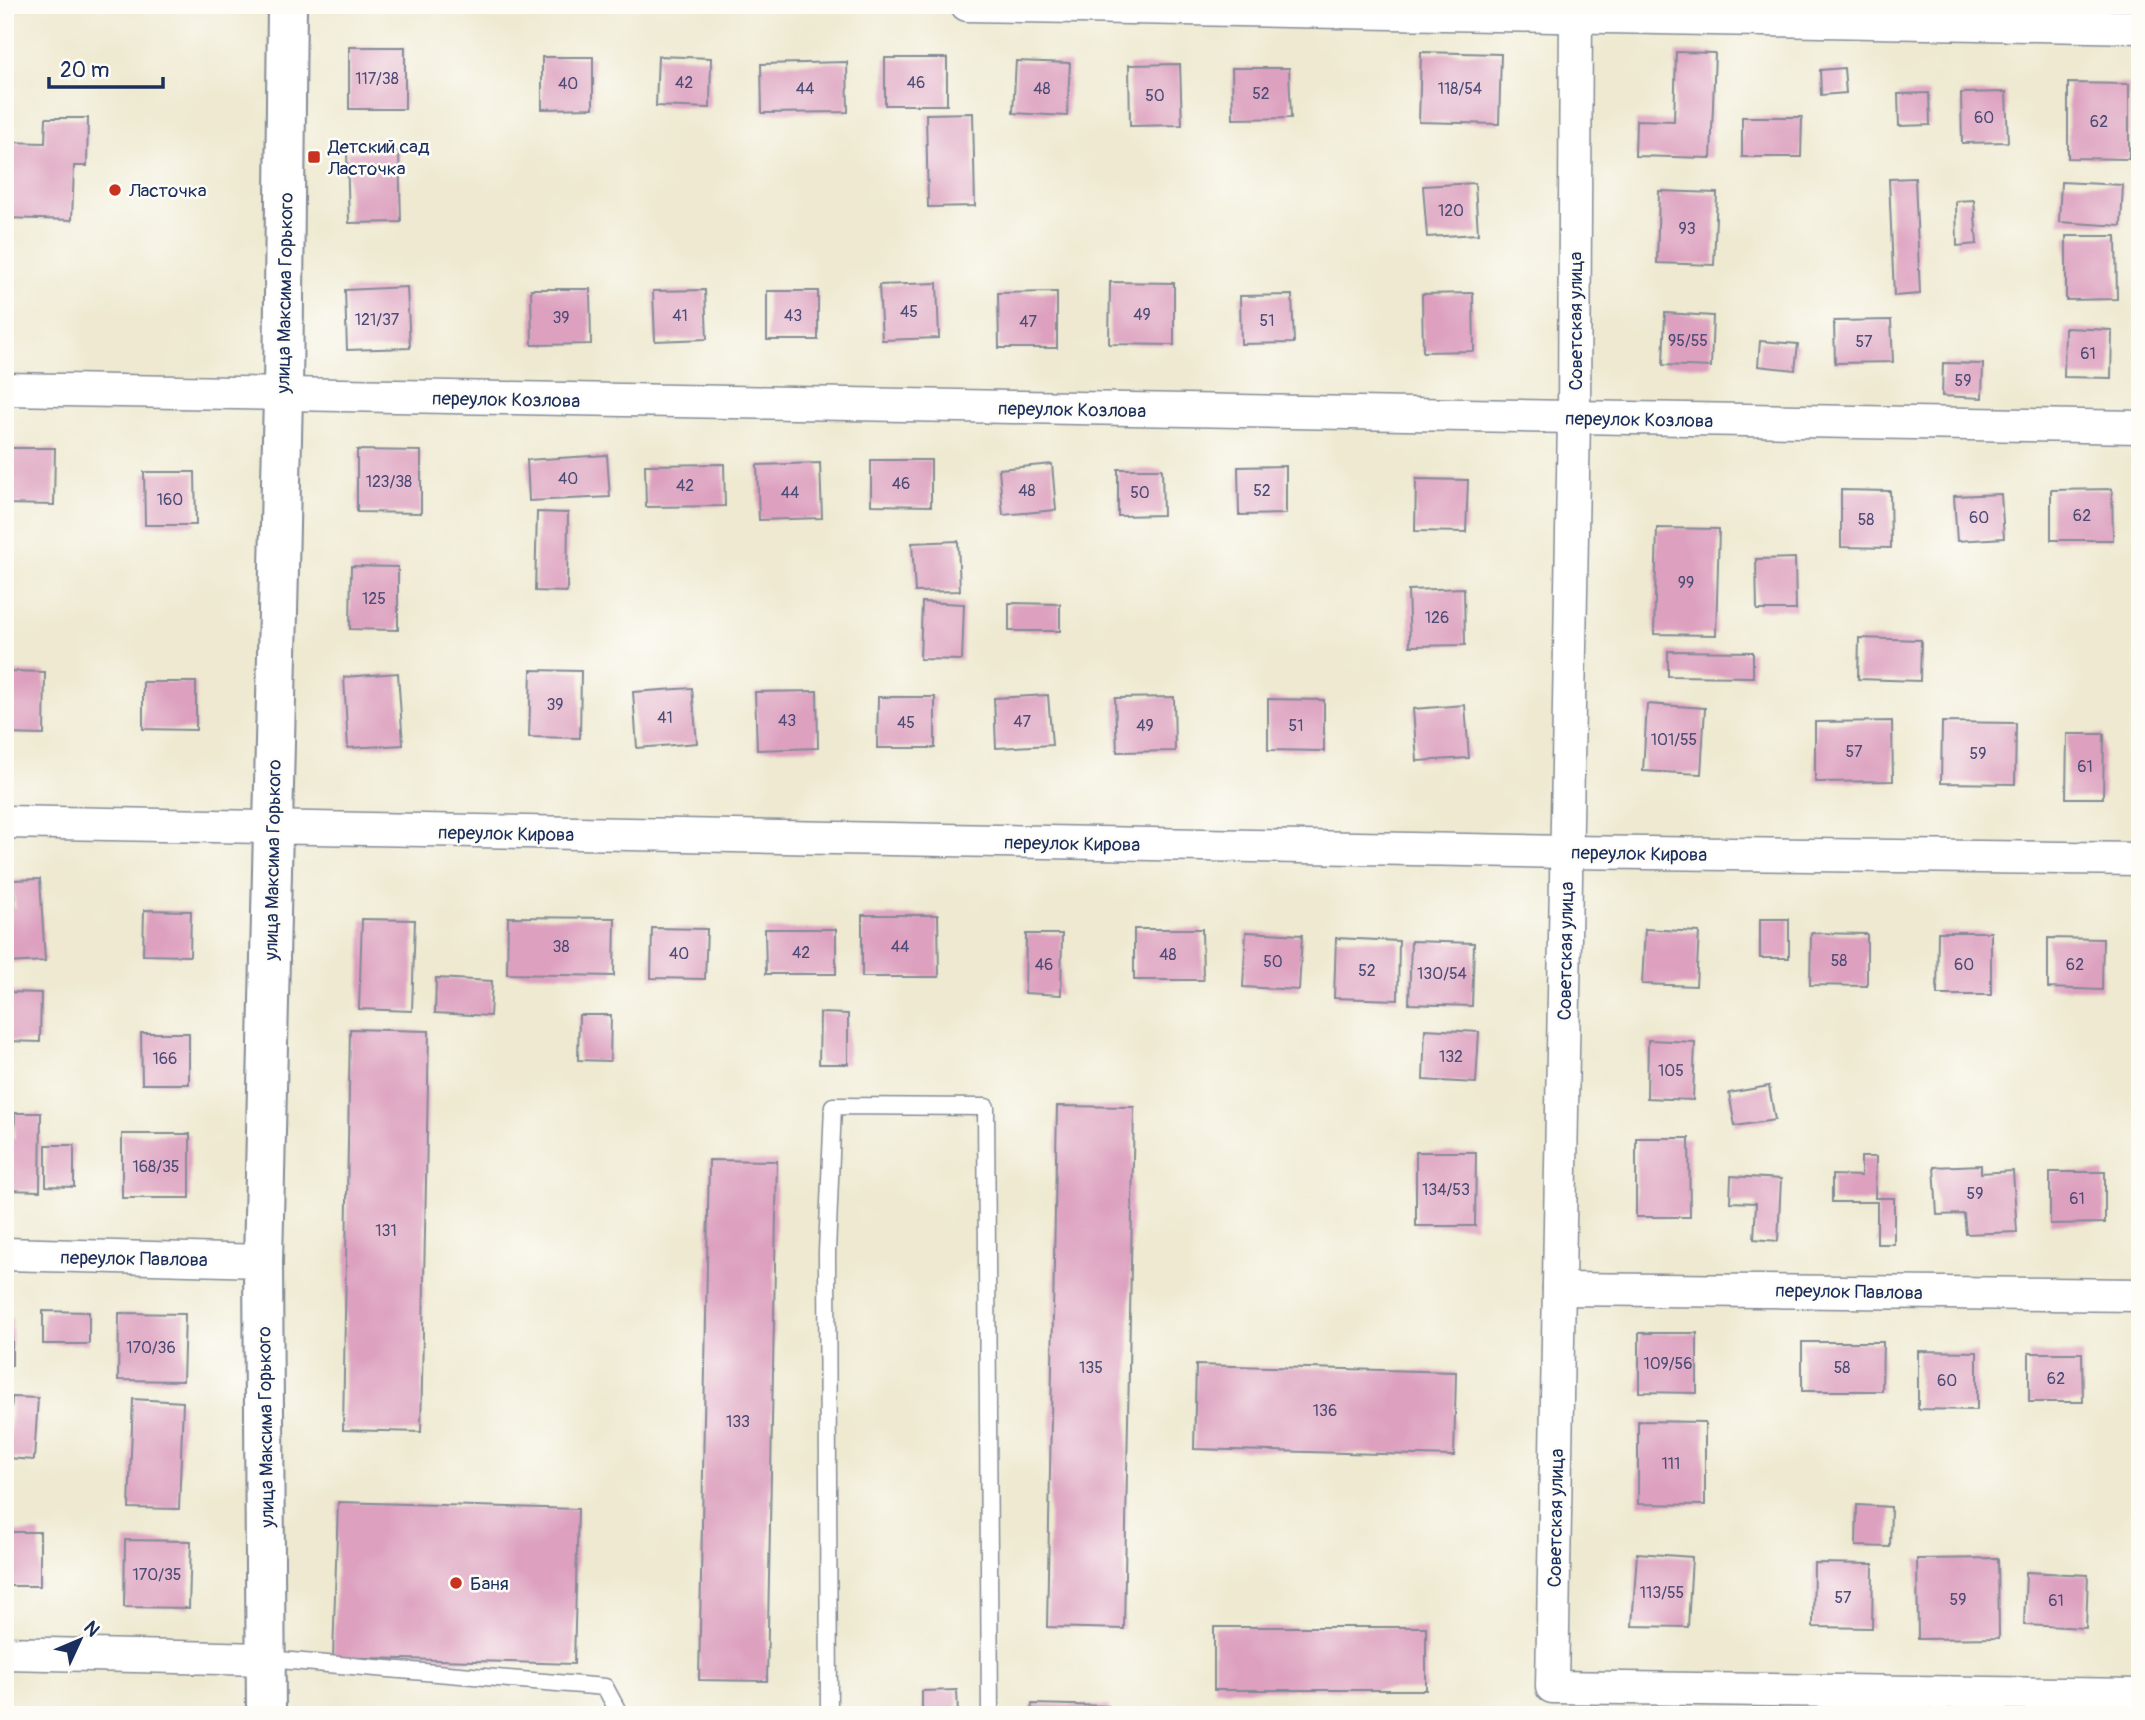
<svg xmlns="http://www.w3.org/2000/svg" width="2145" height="1720" font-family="Pangolin,sans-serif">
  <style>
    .building { fill: #dda1bf }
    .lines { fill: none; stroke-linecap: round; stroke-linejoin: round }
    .service-casing { stroke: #848c97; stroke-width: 19 }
    .minor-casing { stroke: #848c97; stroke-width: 35 }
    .tertiary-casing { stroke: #848c97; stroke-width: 42 }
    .service { stroke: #fff; stroke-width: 16 }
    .minor { stroke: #fff; stroke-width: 32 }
    .tertiary { stroke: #fff; stroke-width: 38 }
    .poi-dot { fill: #c8321e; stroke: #fdfcf7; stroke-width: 2.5 }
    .labels { text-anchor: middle; stroke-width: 5; stroke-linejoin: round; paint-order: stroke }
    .number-label { font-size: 16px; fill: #4c4c76 }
    .poi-label { font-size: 19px; fill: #1b2f5e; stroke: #fdfcf7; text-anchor: start }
    .street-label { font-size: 19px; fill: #1b2f5e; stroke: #fdfcf7 }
  </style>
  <rect width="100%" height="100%" fill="#fdfcf7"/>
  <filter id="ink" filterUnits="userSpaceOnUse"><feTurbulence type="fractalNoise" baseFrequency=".0143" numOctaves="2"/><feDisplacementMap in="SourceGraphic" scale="14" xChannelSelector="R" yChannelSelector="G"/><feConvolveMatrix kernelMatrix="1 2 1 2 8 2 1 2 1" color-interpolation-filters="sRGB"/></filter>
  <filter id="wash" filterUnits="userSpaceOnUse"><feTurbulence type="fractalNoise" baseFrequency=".00686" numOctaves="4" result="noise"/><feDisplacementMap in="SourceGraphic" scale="28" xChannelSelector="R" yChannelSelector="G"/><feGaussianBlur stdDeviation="1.57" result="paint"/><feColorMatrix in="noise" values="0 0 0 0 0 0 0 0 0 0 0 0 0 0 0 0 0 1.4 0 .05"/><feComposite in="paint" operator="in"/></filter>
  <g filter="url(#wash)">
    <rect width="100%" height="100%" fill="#eee9d0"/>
    <g id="blocks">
      <g class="building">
        <rect x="349" y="47" width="56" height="62"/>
        <polygon points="1421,52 1501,54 1499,124 1419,122"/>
        <polygon points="1676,52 1715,53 1711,158 1635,156 1636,120 1674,121"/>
        <polygon points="658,56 711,58 710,108 656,106"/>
        <polygon points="542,57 593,57 593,108 542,109"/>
        <rect x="885" y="58" width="62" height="47"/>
        <polygon points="1016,61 1070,63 1067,116 1013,113"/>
        <polygon points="847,62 848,112 762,113 761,64"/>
        <polygon points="1180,64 1182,125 1130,126 1129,65"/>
        <polygon points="1232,68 1289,68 1291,118 1233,119"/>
        <polygon points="1844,68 1846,93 1821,95 1820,70"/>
        <polygon points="2068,83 2129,84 2129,159 2068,158"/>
        <polygon points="2006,92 2008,142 1962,143 1961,93"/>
        <polygon points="1929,93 1930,125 1899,126 1898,94"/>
        <polygon points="973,113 975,206 928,207 926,114"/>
        <polygon points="1742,117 1802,117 1801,157 1742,157"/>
        <polygon points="46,118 88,118 87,166 74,166 72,220 5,218 5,142 45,143"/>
        <polygon points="399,151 401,222 349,223 347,152"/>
        <polygon points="1915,178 1920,294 1894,296 1889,179"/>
        <polygon points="2061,182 2123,185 2121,226 2059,222"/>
        <polygon points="1475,183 1478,234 1427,237 1423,186"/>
        <polygon points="1659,191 1717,193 1714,265 1657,263"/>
        <polygon points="1974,200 1977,244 1957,246 1956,201"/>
        <polygon points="2066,236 2116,236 2117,299 2066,300"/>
        <polygon points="1110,282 1174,283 1174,345 1109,344"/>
        <polygon points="937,283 939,338 882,340 879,285"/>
        <polygon points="407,287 410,348 347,350 345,290"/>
        <polygon points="531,289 590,289 591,344 532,345"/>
        <polygon points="705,290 707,339 655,341 653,291"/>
        <rect x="767" y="291" width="51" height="49"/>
        <polygon points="1057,292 1057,348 999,348 998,293"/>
        <polygon points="1473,293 1474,351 1423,352 1422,294"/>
        <polygon points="1292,295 1294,343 1241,344 1240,296"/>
        <polygon points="1665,313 1713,316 1711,367 1663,365"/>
        <polygon points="1891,320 1893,362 1835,363 1834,321"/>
        <polygon points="2065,328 2112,330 2111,378 2064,377"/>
        <polygon points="1760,341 1798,344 1795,370 1758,366"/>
        <polygon points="1943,363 1983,364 1982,398 1942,396"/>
        <polygon points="5,448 55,448 54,505 5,504"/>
        <polygon points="357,450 421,451 421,513 357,512"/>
        <polygon points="607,455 610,497 529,501 527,460"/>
        <polygon points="871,460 931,460 931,506 871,505"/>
        <polygon points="820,463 822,518 759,520 757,465"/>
        <polygon points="724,464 725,506 646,507 645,465"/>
        <polygon points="1052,464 1056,510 1003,515 999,469"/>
        <polygon points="1286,466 1286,514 1239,515 1238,467"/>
        <polygon points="1118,469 1162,469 1163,515 1118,516"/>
        <polygon points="144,472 195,472 196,525 145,525"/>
        <polygon points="1416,479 1468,480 1466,532 1415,531"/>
        <polygon points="2112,489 2113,540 2051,540 2051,490"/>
        <polygon points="1841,490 1890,491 1891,548 1841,547"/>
        <polygon points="2001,494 2004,538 1957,541 1954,496"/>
        <polygon points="537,512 568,513 567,592 535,591"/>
        <polygon points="1657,528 1719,529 1716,635 1654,634"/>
        <polygon points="958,541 960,591 915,592 912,543"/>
        <polygon points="1795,558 1796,610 1757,610 1756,559"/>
        <polygon points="351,566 398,567 398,630 350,629"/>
        <polygon points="1464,588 1465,645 1410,646 1408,590"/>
        <polygon points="922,602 964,604 962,660 920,659"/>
        <polygon points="1009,603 1060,604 1060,631 1009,631"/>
        <polygon points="1859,638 1921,640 1920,681 1858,679"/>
        <polygon points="1668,651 1753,652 1753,677 1668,676"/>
        <polygon points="531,670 581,671 580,738 529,737"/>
        <polygon points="5,671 45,672 44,735 5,734"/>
        <polygon points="398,673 403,745 348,748 344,677"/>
        <polygon points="143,682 196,682 196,730 143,729"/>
        <polygon points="692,688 697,743 637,748 633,692"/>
        <polygon points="817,691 818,748 757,750 755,692"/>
        <polygon points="1048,695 1052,745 996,748 994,698"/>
        <polygon points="878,697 935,697 935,748 877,748"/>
        <polygon points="1174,697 1175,751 1117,752 1115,698"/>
        <polygon points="1268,699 1324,700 1324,751 1268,750"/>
        <polygon points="1647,704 1705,708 1701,774 1643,771"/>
        <polygon points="1465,705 1469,758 1417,761 1413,709"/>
        <polygon points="1892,721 1893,781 1815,782 1815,722"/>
        <polygon points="1942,722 2016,723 2015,784 1941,783"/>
        <polygon points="2067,734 2104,734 2103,798 2066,798"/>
        <polygon points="40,879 45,961 5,963 5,908 15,908 13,880"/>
        <polygon points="144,910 191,911 190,956 143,955"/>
        <polygon points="862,915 938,915 939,977 862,977"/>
        <polygon points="508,917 615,918 614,976 507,974"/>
        <polygon points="362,919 415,920 412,1011 359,1009"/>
        <rect x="1760" y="919" width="29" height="39"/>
        <polygon points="652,928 707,929 705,979 651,978"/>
        <polygon points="765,929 836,929 836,974 766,974"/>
        <polygon points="1134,929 1202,929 1203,980 1134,980"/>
        <polygon points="1645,929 1699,932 1696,986 1642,984"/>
        <polygon points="1246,932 1302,935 1299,990 1243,987"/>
        <polygon points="1938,932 1991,932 1991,995 1937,995"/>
        <polygon points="1811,933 1867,934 1867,986 1810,985"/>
        <polygon points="1026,934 1062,934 1061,995 1025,993"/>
        <polygon points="1336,938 1399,941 1398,1000 1334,998"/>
        <polygon points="2048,938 2103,939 2102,990 2048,988"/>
        <polygon points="1411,941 1474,943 1472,1006 1409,1004"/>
        <polygon points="436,978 492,981 490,1016 435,1013"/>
        <polygon points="9,992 41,993 40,1042 8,1041"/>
        <polygon points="820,1013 848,1014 848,1064 819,1064"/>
        <polygon points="579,1015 611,1015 610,1061 578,1060"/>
        <polygon points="350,1029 429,1031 421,1432 343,1430"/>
        <polygon points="1425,1029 1479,1032 1476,1083 1423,1080"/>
        <polygon points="141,1033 189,1033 189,1084 142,1084"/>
        <polygon points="1648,1040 1695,1042 1693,1100 1647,1098"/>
        <polygon points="1769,1086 1775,1120 1735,1126 1729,1093"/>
        <polygon points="1057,1106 1134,1107 1124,1629 1047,1627"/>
        <polygon points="15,1113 41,1113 40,1191 5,1190 5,1139 14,1139"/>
        <rect x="122" y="1134" width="68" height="64"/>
        <polygon points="1636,1138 1689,1138 1690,1217 1636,1217"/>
        <polygon points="46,1145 74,1145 74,1187 46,1186"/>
        <polygon points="1416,1152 1476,1152 1475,1226 1416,1226"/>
        <polygon points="1861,1157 1876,1157 1875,1198 1894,1198 1894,1244 1877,1244 1877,1202 1832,1202 1832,1175 1861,1176"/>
        <polygon points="709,1160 777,1161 767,1681 699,1680"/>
        <polygon points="1981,1165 1981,1173 2013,1171 2017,1232 1966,1234 1964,1214 1937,1215 1934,1167"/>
        <polygon points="2050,1172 2105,1172 2105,1223 2050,1224"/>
        <polygon points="1731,1176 1781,1179 1778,1241 1754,1239 1756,1203 1730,1202"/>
        <polygon points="43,1311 89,1312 89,1344 43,1344"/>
        <polygon points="119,1313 185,1314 183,1381 118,1380"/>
        <rect x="5" y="1316" width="7" height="49"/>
        <polygon points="1639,1333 1697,1333 1697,1393 1639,1392"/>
        <polygon points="1802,1342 1883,1342 1882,1391 1802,1391"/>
        <polygon points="1918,1351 1977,1352 1977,1410 1918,1409"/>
        <polygon points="2029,1353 2082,1353 2083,1402 2029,1402"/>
        <polygon points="1196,1365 1456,1372 1454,1456 1194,1449"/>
        <polygon points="12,1397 38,1398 34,1460 8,1458"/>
        <polygon points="133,1399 183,1402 179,1509 129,1508"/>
        <polygon points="1638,1421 1705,1422 1705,1505 1638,1504"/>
        <polygon points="338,1502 578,1509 574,1664 333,1657"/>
        <polygon points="1857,1505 1891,1507 1890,1547 1856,1546"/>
        <rect x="5" y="1532" width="35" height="54"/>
        <polygon points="125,1540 191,1541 189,1608 124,1607"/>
        <polygon points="1637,1553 1692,1557 1688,1627 1632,1626"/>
        <polygon points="1998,1558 1999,1638 1918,1639 1917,1559"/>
        <polygon points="1814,1563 1873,1564 1872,1628 1813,1627"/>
        <polygon points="2026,1572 2088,1575 2086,1628 2024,1625"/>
        <rect x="1214" y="1627" width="212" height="63"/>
        <polygon points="957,1690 958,1715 922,1715 922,1691"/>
        <polygon points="1032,1704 1109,1706 1109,1715 1031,1715"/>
      </g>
    </g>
  </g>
  <g filter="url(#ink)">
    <use href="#blocks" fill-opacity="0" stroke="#848c97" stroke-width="2"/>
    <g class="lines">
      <defs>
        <g id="service">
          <polyline points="267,1659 605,1687 620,1715"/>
          <polyline points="829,1715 827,1252 833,1106 986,1107 990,1715"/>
          <polyline points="1939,1715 1939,1693"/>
        </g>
        <g id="minor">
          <polyline points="967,5 2140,27"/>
          <polyline points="1576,5 1574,417 1552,1687 2140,1695"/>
          <polyline points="5,389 2140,427"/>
          <polyline points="5,822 1567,852 2140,859"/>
          <polyline points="5,1254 263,1261"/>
          <polyline points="1559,1289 2140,1295"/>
          <polyline points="5,1653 267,1659"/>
        </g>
        <polyline id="tertiary" points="266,1715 263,1261 283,395 287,5"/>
      </defs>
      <use href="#service" class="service-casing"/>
      <use href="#minor" class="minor-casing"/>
      <use href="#tertiary" class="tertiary-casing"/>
      <use href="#service" class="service"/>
      <use href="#minor" class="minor"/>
      <use href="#tertiary" class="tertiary"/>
    </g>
  </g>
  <g class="poi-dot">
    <rect x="307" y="150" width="14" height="14" rx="3.5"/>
    <circle cx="115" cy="190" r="7"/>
    <circle cx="456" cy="1583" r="7"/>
  </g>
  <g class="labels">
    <g class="number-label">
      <text x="377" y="84">117/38</text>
      <text x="684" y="88">42</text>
      <text x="916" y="88">46</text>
      <text x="568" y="89">40</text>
      <text x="805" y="94">44</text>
      <text x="1042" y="94">48</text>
      <text x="1460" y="94">118/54</text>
      <text x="1261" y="99">52</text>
      <text x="1155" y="101">50</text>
      <text x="1984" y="123">60</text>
      <text x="2099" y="127">62</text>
      <text x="1451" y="216">120</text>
      <text x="1687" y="234">93</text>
      <text x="909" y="317">45</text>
      <text x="1142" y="320">49</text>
      <text x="680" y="321">41</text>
      <text x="793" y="321">43</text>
      <text x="561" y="323">39</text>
      <text x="377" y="325">121/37</text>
      <text x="1267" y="326">51</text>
      <text x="1028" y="327">47</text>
      <text x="1688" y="346">95/55</text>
      <text x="1864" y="347">57</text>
      <text x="2088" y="359">61</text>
      <text x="1963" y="386">59</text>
      <text x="568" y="484">40</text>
      <text x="389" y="487">123/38</text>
      <text x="901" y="489">46</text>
      <text x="685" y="491">42</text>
      <text x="1027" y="496">48</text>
      <text x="1262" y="496">52</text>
      <text x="790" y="498">44</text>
      <text x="1140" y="498">50</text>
      <text x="170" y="505">160</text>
      <text x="2082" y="521">62</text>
      <text x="1979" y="523">60</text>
      <text x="1866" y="525">58</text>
      <text x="1686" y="588">99</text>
      <text x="374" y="604">125</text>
      <text x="1437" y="623">126</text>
      <text x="555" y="710">39</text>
      <text x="665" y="723">41</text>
      <text x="787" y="726">43</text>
      <text x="1022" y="727">47</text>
      <text x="906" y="728">45</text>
      <text x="1145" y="731">49</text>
      <text x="1296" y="731">51</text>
      <text x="1674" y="745">101/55</text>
      <text x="1854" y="757">57</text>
      <text x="1978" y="759">59</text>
      <text x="2085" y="772">61</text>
      <text x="561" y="952">38</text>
      <text x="900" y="952">44</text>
      <text x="801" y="958">42</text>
      <text x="679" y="959">40</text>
      <text x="1168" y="960">48</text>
      <text x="1839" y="966">58</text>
      <text x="1273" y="967">50</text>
      <text x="1044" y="970">46</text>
      <text x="1964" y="970">60</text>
      <text x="2075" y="970">62</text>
      <text x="1367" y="976">52</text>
      <text x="1442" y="979">130/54</text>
      <text x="1451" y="1062">132</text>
      <text x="165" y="1064">166</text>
      <text x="1671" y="1076">105</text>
      <text x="156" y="1172">168/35</text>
      <text x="1446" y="1195">134/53</text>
      <text x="1975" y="1199">59</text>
      <text x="2077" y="1204">61</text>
      <text x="386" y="1236">131</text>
      <text x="151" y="1353">170/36</text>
      <text x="1668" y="1369">109/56</text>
      <text x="1091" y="1373">135</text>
      <text x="1842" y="1373">58</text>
      <text x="2056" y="1384">62</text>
      <text x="1947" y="1386">60</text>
      <text x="1325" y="1416">136</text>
      <text x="738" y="1427">133</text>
      <text x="1671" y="1469">111</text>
      <text x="157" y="1580">170/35</text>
      <text x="1662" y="1598">113/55</text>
      <text x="1843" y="1603">57</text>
      <text x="1958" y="1605">59</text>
      <text x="2056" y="1606">61</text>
    </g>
    <g class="poi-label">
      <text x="328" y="153">Детский сад<tspan x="328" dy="22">Ласточка</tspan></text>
      <text x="129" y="197">Ласточка</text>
      <text x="470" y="1590">Баня</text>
    </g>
    <g class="street-label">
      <text transform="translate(284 293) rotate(-89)" y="7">улица Максима Горького</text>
      <text transform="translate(1575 321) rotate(-90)" y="7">Советская улица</text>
      <text transform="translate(506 399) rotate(1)" y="7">переулок Козлова</text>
      <text transform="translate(1072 409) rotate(1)" y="7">переулок Козлова</text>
      <text transform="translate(1639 419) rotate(1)" y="7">переулок Козлова</text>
      <text transform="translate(506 833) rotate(1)" y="7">переулок Кирова</text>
      <text transform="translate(1072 843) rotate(1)" y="7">переулок Кирова</text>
      <text transform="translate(1639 853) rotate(1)" y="7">переулок Кирова</text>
      <text transform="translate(272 860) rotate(-89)" y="7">улица Максима Горького</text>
      <text transform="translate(1565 951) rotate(-89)" y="7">Советская улица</text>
      <text transform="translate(134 1258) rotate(1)" y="7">переулок Павлова</text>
      <text transform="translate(1849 1291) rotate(1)" y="7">переулок Павлова</text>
      <text transform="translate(265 1427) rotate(-91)" y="7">улица Максима Горького</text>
      <text transform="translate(1555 1518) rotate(-89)" y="7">Советская улица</text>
    </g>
  </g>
  <rect width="2145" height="1720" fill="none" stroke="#fdfcf7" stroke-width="28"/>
  <g transform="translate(80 1640) rotate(46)" stroke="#fdfcf7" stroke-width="5" paint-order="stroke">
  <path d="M0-5L12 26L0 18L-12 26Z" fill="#1b2f5e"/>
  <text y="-10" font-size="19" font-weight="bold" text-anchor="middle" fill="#1b2f5e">N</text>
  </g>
  <path d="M49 77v10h114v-10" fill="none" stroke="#1b2f5e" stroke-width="3.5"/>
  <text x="60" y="77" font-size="21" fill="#1b2f5e" stroke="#fdfcf7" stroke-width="5" paint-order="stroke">20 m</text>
</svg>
